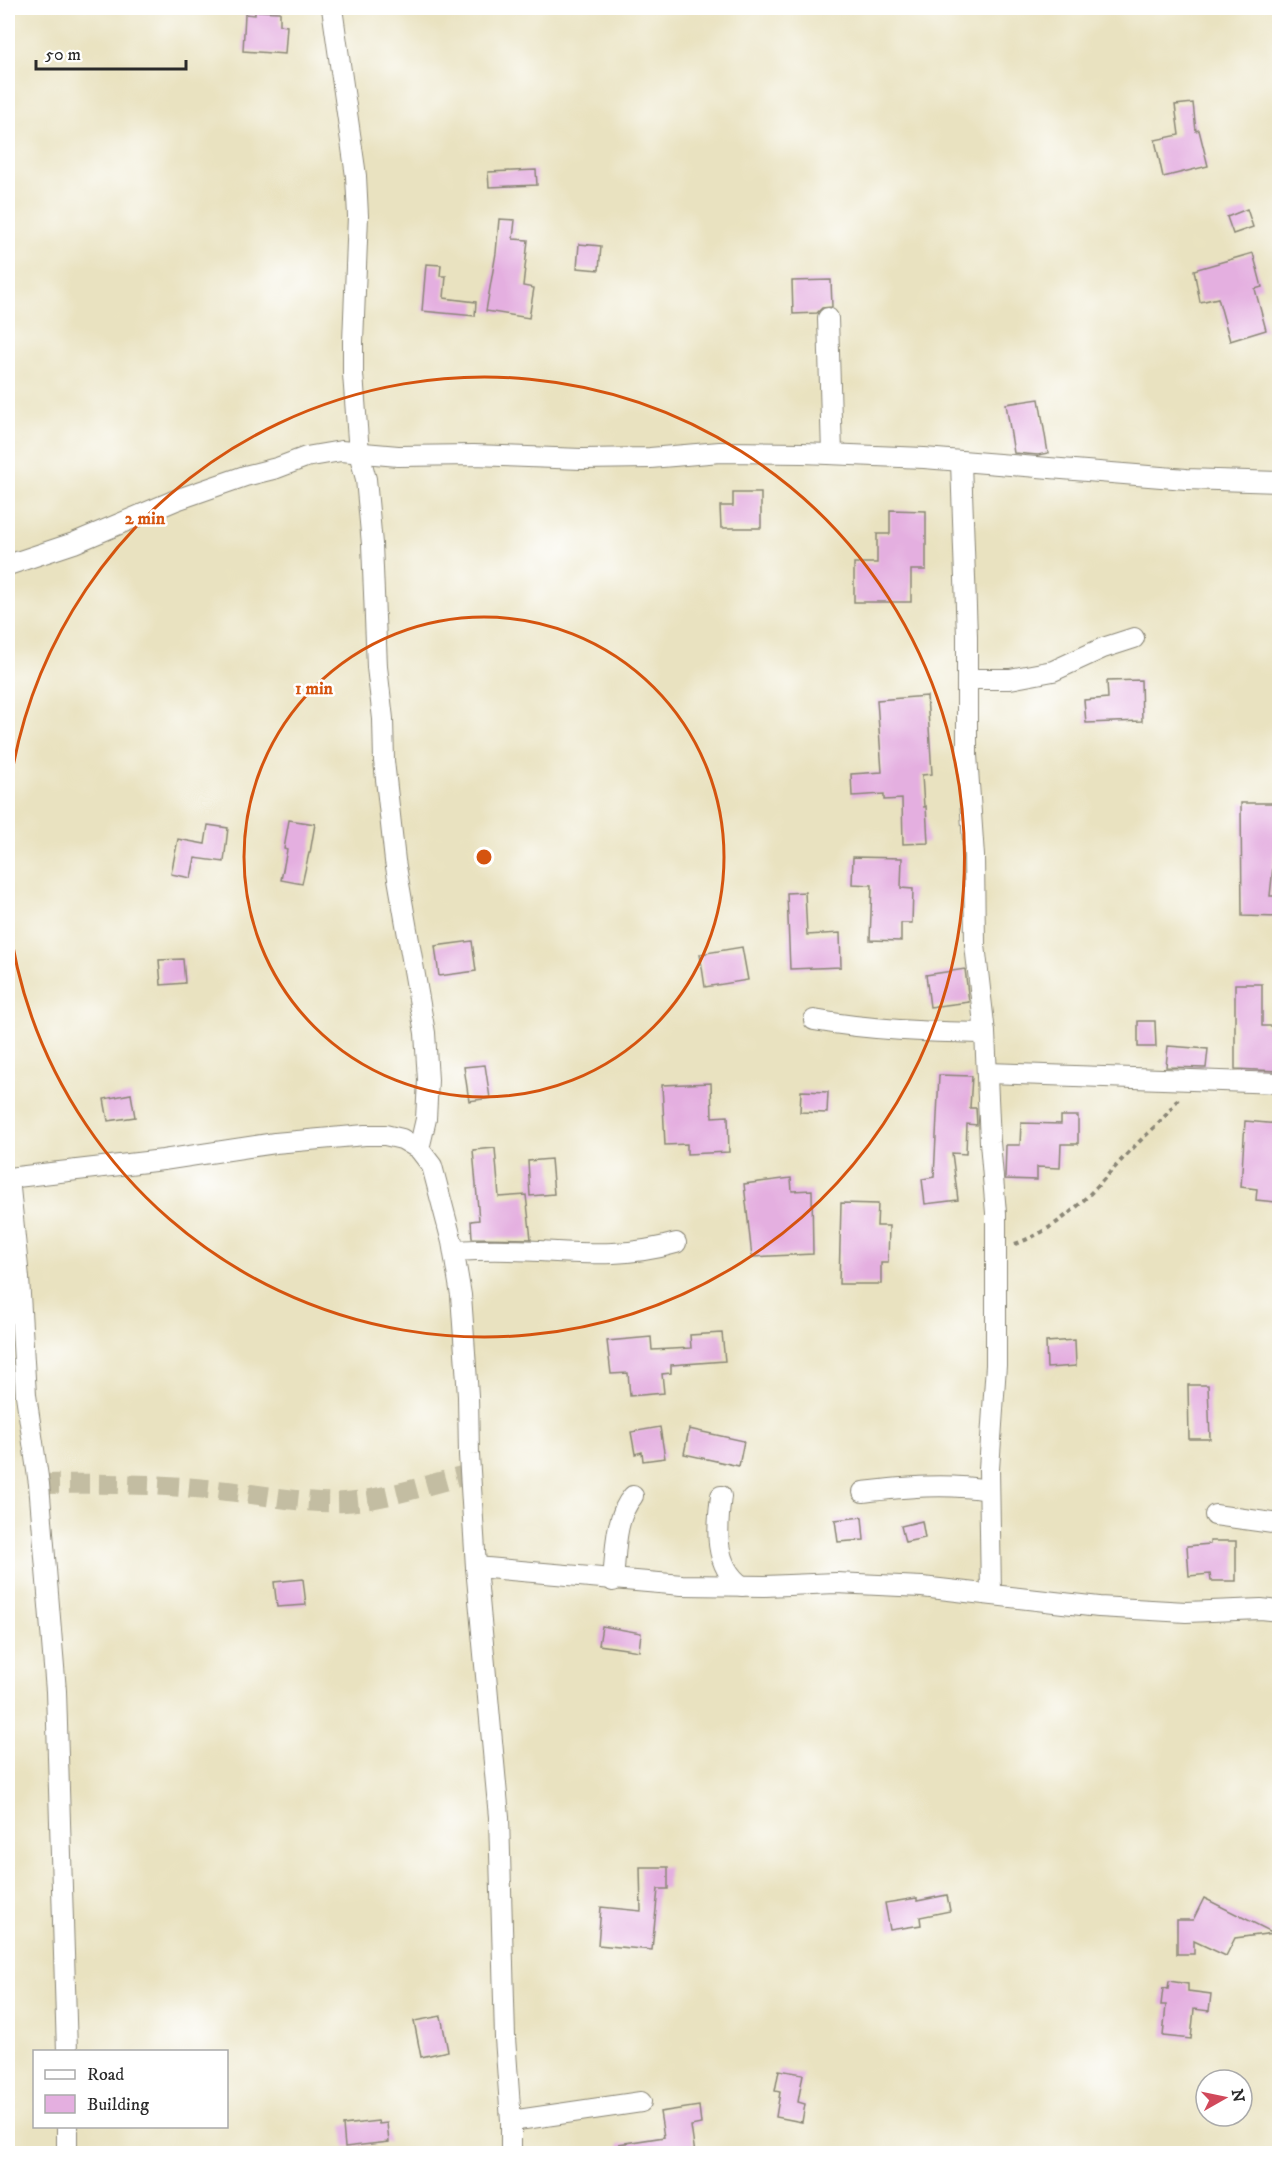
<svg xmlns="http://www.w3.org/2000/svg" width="1287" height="2161" font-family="'IM FELL DW Pica',serif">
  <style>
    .building { fill: #e4afe0 }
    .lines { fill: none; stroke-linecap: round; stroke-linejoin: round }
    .minor-tunnel { stroke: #c3bda2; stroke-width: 20; stroke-dasharray: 20 10; stroke-linecap: butt }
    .minor-casing { stroke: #8a8676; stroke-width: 22 }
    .path { stroke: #8a8676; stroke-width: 4; stroke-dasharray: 4.5 4.5; stroke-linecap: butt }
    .minor { stroke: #fff; stroke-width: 20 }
    .ring { fill: none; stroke: #d5540f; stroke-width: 3 }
    .centre { fill: #d5540f; stroke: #fff; stroke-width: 3 }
    .ring-label { font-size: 18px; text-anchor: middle; font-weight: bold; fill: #d5540f; stroke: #fff; stroke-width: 5; stroke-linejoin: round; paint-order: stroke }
  </style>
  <rect width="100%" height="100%" fill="#fff"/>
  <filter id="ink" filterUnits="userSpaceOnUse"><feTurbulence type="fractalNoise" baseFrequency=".0167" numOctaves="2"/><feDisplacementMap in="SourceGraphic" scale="12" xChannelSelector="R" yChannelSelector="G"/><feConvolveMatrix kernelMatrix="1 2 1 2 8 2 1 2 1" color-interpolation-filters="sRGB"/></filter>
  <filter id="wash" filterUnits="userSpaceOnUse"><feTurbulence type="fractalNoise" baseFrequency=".008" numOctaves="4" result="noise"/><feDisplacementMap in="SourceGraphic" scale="24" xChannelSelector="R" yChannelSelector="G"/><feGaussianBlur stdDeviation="1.35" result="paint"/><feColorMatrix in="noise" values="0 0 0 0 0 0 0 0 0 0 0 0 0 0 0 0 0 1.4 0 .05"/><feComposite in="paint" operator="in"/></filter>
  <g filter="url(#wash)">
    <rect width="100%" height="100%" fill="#e9e2c0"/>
    <g id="blocks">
      <g class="building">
        <polygon points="255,11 280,12 280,25 287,26 285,54 243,51 245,14 255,15"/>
        <polygon points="1193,103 1196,131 1199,130 1208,166 1163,177 1155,140 1179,135 1175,105"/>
        <polygon points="536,170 537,185 489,187 488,172"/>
        <polygon points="1247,209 1253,227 1233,234 1227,217"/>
        <polygon points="499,219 515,220 513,239 528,240 523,286 534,288 529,318 486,311 496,253"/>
        <polygon points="579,244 601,246 599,270 577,268"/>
        <polygon points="1253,253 1262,287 1255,289 1266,330 1230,341 1218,298 1200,302 1194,270"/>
        <polygon points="426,264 441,265 440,276 446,276 444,298 476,302 475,316 422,311"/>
        <polygon points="831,280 832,307 822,308 817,313 793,314 792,281"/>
        <polygon points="1039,399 1048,453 1038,455 1014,453 1006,404"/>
        <polygon points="733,493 761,493 761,528 721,528 720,506 733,506"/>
        <polygon points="890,510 926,511 926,570 911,570 911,602 854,602 854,563 877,563 877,534 890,534"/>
        <polygon points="1141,680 1142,721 1086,723 1084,700 1108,698 1107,681"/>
        <polygon points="927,696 932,774 922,775 924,807 926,806 928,843 903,844 902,799 884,800 884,794 852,796 851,774 882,772 877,700"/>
        <polygon points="1241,803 1280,803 1280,848 1275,848 1270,896 1280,896 1280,917 1242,916"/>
        <polygon points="289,820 315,824 310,853 309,853 302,884 281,880 287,850 284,849"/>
        <polygon points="208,825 228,828 224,862 195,858 191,878 171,874 178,839 205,844"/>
        <polygon points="853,857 902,858 901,888 913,889 912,923 901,923 901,941 870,940 872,885 852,884"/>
        <polygon points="805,892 807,935 840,933 841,967 790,969 787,893"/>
        <polygon points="472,941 476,971 439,976 435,946"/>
        <polygon points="742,947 748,980 705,987 700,954"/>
        <polygon points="183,959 185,983 161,985 159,960"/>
        <polygon points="965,969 969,1002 930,1007 926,975"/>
        <polygon points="1235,984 1262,984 1262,1026 1280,1026 1280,1071 1235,1069"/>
        <polygon points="1138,1021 1155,1021 1156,1047 1138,1047"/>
        <polygon points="1168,1046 1208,1049 1206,1068 1166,1067"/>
        <polygon points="485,1065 490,1098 469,1101 464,1067"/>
        <polygon points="939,1075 972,1076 970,1108 976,1108 977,1125 967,1124 966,1154 952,1153 958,1200 925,1204 922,1179 934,1177"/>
        <polygon points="711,1083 712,1117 728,1116 729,1152 687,1154 687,1144 665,1145 662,1085"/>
        <polygon points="801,1091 828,1092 827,1113 800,1112"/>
        <polygon points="131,1094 135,1117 108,1121 104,1099"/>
        <polygon points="1061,1116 1078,1116 1078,1144 1061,1144 1060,1168 1037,1167 1037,1180 1005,1179 1006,1145 1020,1145 1021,1123 1061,1124"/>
        <polygon points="1245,1121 1280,1124 1280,1174 1276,1202 1256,1200 1257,1189 1241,1187"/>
        <polygon points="495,1148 499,1197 526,1195 531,1239 472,1238 471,1221 479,1220 473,1150"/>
        <polygon points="551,1159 554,1194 530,1196 528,1161"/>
        <polygon points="791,1178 792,1191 812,1190 813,1254 752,1257 744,1184"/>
        <polygon points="841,1203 878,1204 877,1226 889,1226 888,1263 881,1263 881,1284 839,1284"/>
        <polygon points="722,1333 725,1361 671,1365 671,1373 662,1374 664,1393 630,1396 628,1373 611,1374 607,1341 651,1337 652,1350 691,1348 690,1335"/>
        <polygon points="1075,1340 1076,1366 1047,1368 1046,1342"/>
        <polygon points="1188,1385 1208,1385 1210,1439 1189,1439"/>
        <polygon points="660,1427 665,1458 643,1461 642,1452 635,1454 631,1432"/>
        <polygon points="689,1429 744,1441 739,1466 684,1454"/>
        <polygon points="862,1517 864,1540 838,1542 835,1520"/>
        <polygon points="922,1521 925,1538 905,1542 901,1526"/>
        <polygon points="1210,1541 1236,1541 1236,1581 1211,1581 1210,1574 1189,1576 1187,1546 1210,1544"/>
        <polygon points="303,1579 306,1605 277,1607 274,1582"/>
        <polygon points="602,1626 641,1633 639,1651 599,1645"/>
        <polygon points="640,1867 668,1867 668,1889 658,1889 652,1950 598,1945 601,1907 641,1911"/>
        <polygon points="947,1895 950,1911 920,1917 921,1925 890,1930 885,1903 917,1898 917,1901"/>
        <polygon points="1204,1898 1274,1933 1235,1938 1226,1956 1194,1941 1194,1954 1177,1954 1177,1920 1193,1920"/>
        <polygon points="1169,1981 1188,1984 1188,1991 1211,1994 1209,2011 1194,2009 1191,2039 1163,2036 1166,2005 1161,2005 1163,1988 1168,1989"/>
        <polygon points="441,2016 448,2051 421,2057 414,2021"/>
        <polygon points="779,2070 803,2074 798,2102 805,2104 802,2122 776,2117 780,2092 775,2091"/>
        <polygon points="699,2106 701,2124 691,2126 695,2154 620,2154 619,2144 664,2137 660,2112"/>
        <polygon points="378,2121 379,2124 387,2123 389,2142 345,2147 343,2125"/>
      </g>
    </g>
  </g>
  <g filter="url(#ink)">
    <use href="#blocks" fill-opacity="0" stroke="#8a8676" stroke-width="1.5"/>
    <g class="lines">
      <path class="minor-tunnel" d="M 39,1484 C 101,1483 164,1484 227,1491 C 266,1495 305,1504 345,1502 C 387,1499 429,1484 470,1474"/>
      <defs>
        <g id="minor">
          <polyline points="332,8 356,176 358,216 353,342 353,374 359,453 366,479 372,544 377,667 383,719 384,761 395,861 425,1033 428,1080 426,1119 419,1149"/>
          <polyline points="828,318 832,454"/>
          <polyline points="961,462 967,636 967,755 974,856 975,945 985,1033 990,1142 996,1213 996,1365 989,1469 991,1594"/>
          <polyline points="8,565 74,543 176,500 245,476 277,468 306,457 341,451 398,456 474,455 582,459 650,458 720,452 803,453 924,458 1186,479 1280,482"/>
          <polyline points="967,679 1010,679 1053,671 1103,648 1134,638"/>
          <path d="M 814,1020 C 870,1030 928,1032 985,1033"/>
          <polyline points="987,1073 1280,1083"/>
          <polyline points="8,1178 163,1160 275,1143 365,1135 385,1135 402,1139 419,1149 432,1166 452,1242 461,1295 468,1396 469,1455 476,1567 499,1817 505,2038 511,2121 511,2154"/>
          <polyline points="9,1178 19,1278 26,1395 39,1484 56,1691 67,2052"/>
          <path d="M 454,1251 C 472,1250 491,1249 510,1250 C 569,1251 618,1260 676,1243"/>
          <path d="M 863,1492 C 905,1487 947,1483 989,1490"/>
          <path d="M 721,1496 C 717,1527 713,1566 742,1586"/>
          <polyline points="1215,1515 1280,1524"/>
          <polyline points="476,1567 682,1585 765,1586 836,1583 922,1587 1099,1607 1186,1612 1261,1609 1280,1611"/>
          <path d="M 613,1581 C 616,1553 614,1518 633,1496"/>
          <polyline points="511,2121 641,2102"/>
          <polyline points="67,2154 67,2126"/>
        </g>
      </defs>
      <use href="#minor" class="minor-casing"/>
      <path class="path" d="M 1015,1244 C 1070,1224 1094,1188 1133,1148 C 1149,1131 1167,1118 1179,1097"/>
      <use href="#minor" class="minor"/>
    </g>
  </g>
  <g class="ring">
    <circle cx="484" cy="857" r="240"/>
    <path d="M8 799A480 480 0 1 1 8 915"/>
  </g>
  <circle cx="484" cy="857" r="9" class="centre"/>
  <g class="ring-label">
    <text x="145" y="524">2 min</text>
    <text x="314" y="694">1 min</text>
  </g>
  <rect width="1287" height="2161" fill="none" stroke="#fff" stroke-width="30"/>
  <rect x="33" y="2050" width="195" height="78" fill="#ffffff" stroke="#aaaaaa" stroke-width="1.5"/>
  <rect x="45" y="2070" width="30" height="9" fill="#ffffff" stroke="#aaaaaa" stroke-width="1.5"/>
  <text x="87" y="2080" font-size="18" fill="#2b2b2b">Road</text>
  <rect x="45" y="2095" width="30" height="18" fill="#e4afe0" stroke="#aaaaaa" stroke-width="1.5"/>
  <text x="87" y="2110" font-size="18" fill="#2b2b2b">Building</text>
  <g transform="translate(1224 2098) rotate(81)"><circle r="28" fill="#ffffff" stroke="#aaaaaa" stroke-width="1.5"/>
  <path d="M0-4.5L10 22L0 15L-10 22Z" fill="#d1495b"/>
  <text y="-9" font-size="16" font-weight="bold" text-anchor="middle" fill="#2b2b2b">N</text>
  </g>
  <path d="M36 60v9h150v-9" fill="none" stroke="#2b2b2b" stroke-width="3"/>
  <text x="45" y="60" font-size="18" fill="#2b2b2b" stroke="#ffffff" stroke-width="4.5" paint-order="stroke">50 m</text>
</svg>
